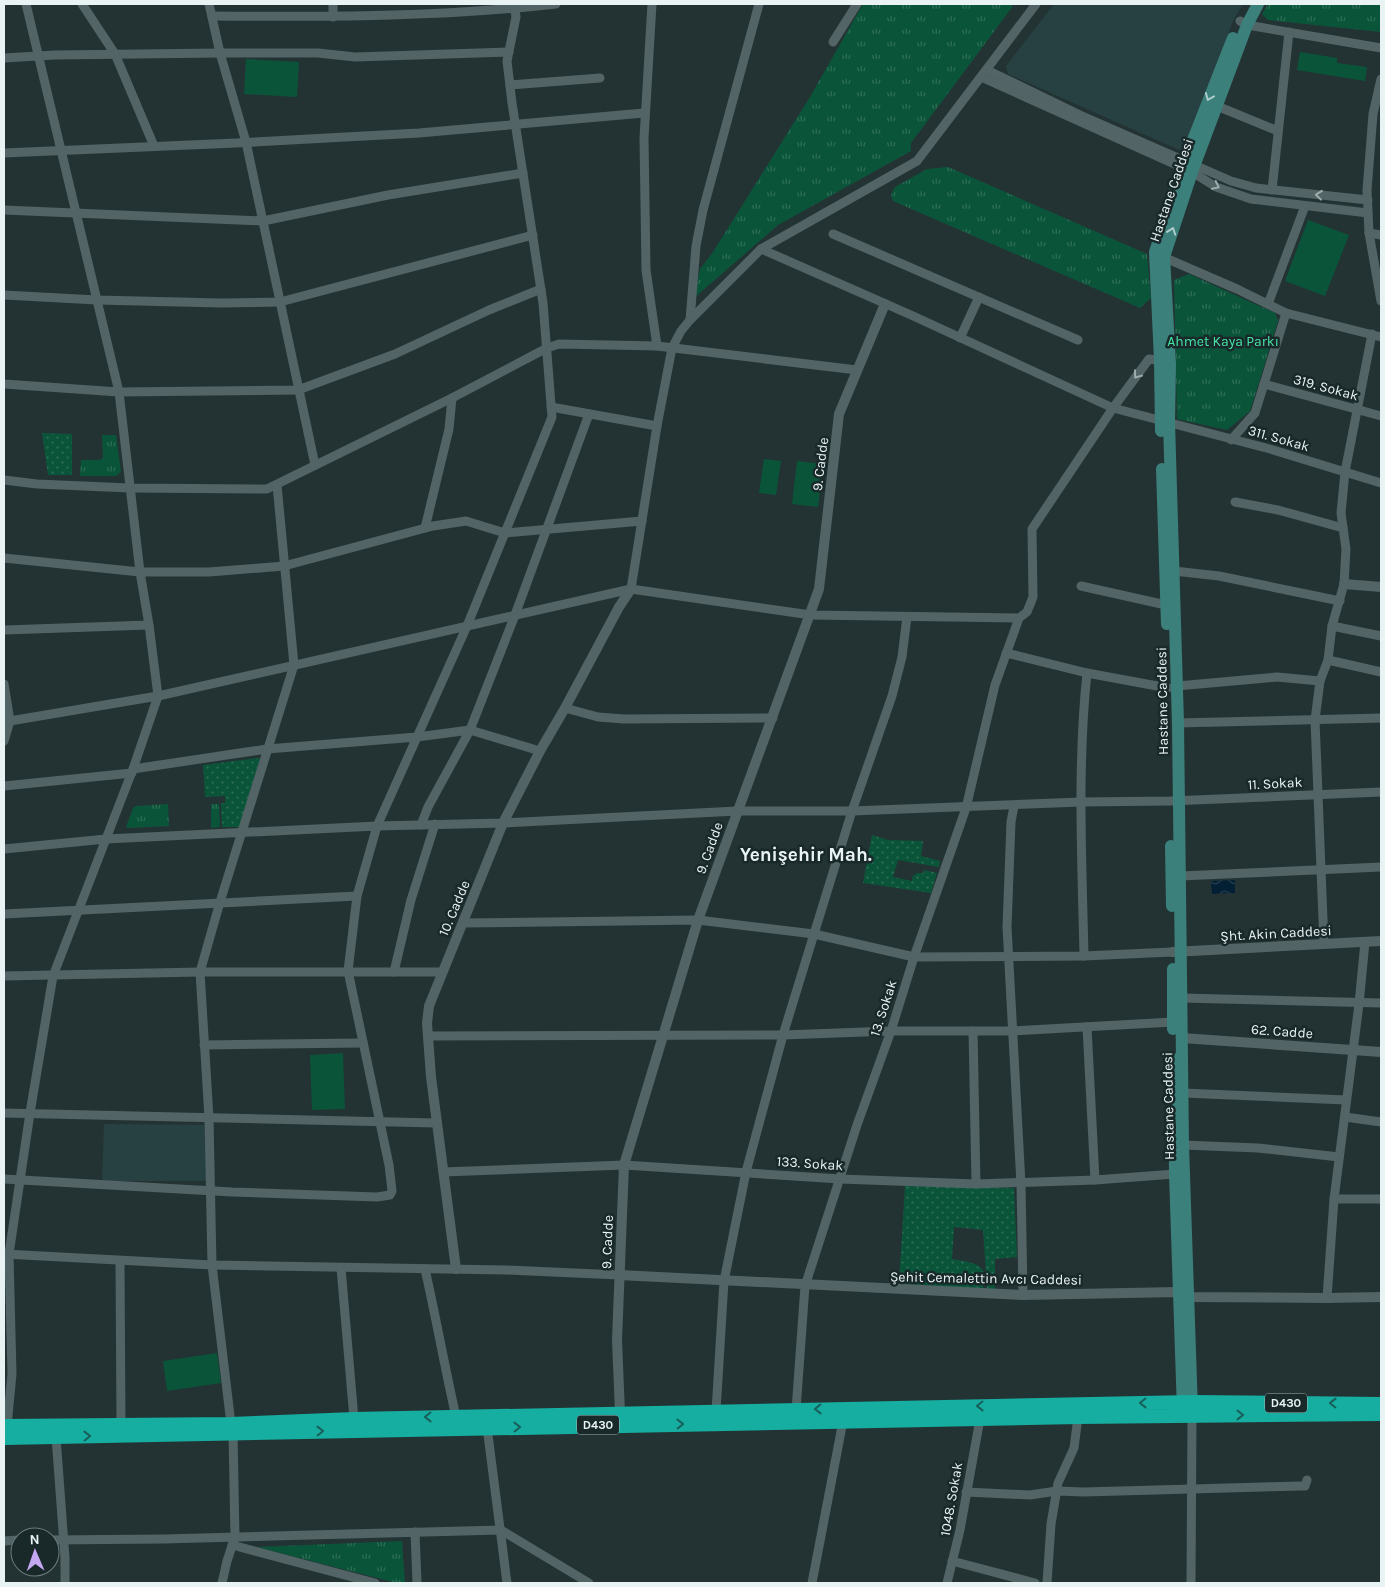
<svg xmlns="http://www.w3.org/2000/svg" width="1385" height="1587" font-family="Karla,sans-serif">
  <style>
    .built { fill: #274042 }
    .grass { fill: url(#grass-tufts) }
    .garden { fill: url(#garden-dots) }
    .pitch { fill: #0a553a }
    .water { fill: url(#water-waves) }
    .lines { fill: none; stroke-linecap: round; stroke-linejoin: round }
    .minor { stroke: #526465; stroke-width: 9 }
    .tertiary { stroke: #526465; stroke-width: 10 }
    .secondary { stroke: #3c807b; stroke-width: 12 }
    .trunk { stroke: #16aea0; stroke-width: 14 }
    .oneway { stroke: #accbca }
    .oneway2 { stroke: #9eacac }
    .oneway3 { stroke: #185e59 }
    .labels { text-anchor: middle; stroke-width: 5; stroke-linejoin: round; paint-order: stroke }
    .shield { fill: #19292a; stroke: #abb6b7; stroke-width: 1 }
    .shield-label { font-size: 12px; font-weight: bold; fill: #e9f3f4 }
    .street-label { font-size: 14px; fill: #e9f3f4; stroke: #19292a }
    .park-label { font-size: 14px; fill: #46e5a6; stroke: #19292a }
    .district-label { font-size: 19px; font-weight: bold; fill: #e9f3f4; stroke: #19292a }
  </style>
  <defs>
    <pattern id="grass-tufts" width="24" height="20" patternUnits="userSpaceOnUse" patternTransform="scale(1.25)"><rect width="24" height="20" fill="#0a553a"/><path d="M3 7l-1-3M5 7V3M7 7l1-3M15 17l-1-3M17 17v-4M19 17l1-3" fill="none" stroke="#2e6e57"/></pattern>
    <pattern id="garden-dots" width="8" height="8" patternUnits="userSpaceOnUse" patternTransform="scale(1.25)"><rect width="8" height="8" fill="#0a553a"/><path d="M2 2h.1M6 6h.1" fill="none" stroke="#2e6e57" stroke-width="1.8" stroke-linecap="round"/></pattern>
    <pattern id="water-waves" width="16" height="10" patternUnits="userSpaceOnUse" patternTransform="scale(1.25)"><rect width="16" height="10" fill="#021f33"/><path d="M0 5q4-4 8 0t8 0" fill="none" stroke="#274051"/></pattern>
  </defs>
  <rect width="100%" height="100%" fill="#233334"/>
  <g class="built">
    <polygon points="1054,4 1243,4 1233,21 1185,147 1179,150 1008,74 1006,66"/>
    <polygon points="104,1124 208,1125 207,1181 102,1181"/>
  </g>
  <g class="grass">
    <polygon points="863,4 1010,4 1013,6 911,143 911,151 778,225 694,298 700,269 713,252 810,97"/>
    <polygon points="1268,4 1381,4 1381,32 1268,20 1262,14"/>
    <polygon points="948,167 1147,254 1151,298 1140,308 893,201 891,195 895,187 927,169"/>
    <polygon points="1189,274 1275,313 1278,321 1250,411 1227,430 1177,419 1174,280"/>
    <polygon points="102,435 116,435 121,472 116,476 80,476 81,460 100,460 103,458"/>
    <polygon points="168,804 169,826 128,828 126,827 133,808 136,806"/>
    <polygon points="211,804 219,804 220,827 211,828"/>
    <polygon points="402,1541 405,1583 397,1583 257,1547"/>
  </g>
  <g class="garden">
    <polygon points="42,433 72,434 72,475 48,475"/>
    <polygon points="258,758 260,759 239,827 222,827 221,803 225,803 225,796 205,797 203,765"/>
    <polygon points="872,835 888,840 923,841 921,856 940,861 939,867 898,860 893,877 912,881 913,875 916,875 916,873 923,873 924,870 937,873 931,893 863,883"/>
    <path d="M 905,1186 L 1014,1188 L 1017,1257 L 995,1259 L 995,1289 L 987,1289 L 983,1230 L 954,1227 L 952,1259 C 961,1261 982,1262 984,1273 C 985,1278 984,1284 983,1289 L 899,1284 Z"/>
  </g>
  <g class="pitch">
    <polygon points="1300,52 1337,58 1337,63 1367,67 1365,81 1297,70"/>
    <polygon points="246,59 299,62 297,97 244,94"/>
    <polygon points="1308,220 1349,235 1325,296 1285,281"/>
    <polygon points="764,459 781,461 776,495 759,493"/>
    <polygon points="797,461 823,464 818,507 792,504"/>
    <polygon points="343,1053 345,1109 312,1110 310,1055"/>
    <polygon points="217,1353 221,1383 167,1391 163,1361"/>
  </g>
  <polygon class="water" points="1235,880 1235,893 1212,894 1211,881"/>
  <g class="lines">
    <g class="minor">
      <polyline points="82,4 115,54 154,146"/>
      <polyline points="209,4 220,53 246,142 315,465"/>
      <polyline points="333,4 333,17"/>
      <polyline points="652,4 644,138 646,270 657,346"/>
      <path d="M 212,16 C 326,17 442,17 556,4"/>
      <polyline points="1240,21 1247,25 1381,48"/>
      <polyline points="833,42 857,4"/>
      <polyline points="4,58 55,55 220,53 318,53 355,57 509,52"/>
      <polyline points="987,70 1080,115 1231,181 1256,188 1368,200"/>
      <polyline points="981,77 1192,172 1216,187 1251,199 1368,213"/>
      <polyline points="1381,79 1373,114 1367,190 1369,233 1381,301"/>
      <polyline points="510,85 600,78"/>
      <polyline points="1217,106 1278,131"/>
      <polyline points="4,153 236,143 419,133 644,113"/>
      <polyline points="1272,190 1289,32"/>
      <polyline points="4,210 263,221 388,195 523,173"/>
      <polyline points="1369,233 1381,235"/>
      <polyline points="833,234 1078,340"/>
      <polyline points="761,249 911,315 1113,408 1270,449 1381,483"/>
      <polyline points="1161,256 1237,289 1286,313 1381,337"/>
      <polyline points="4,295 97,300 221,303 280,302 533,235"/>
      <polyline points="1268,304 1305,206"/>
      <polyline points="690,320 696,246 703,210 759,4"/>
      <polyline points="960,338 979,297"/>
      <polyline points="4,384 119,392 298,390 395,354 489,310 541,289"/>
      <polyline points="1264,384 1381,416"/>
      <polyline points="551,407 657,426"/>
      <polyline points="1231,440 1255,413 1286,313"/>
      <polyline points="4,480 37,484 130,488 267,489 452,398 547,348 559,344 657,346 857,370"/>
      <polyline points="1235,502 1278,510 1343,528"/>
      <polyline points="425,528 449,429 452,398"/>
      <polyline points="4,558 140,572 209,572 284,566 433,526 466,521 505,533 642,521"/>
      <polyline points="1174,571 1219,576 1340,601"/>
      <polyline points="1081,586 1166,605"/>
      <polyline points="631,589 657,426 672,348 681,331 690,320 761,249 917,161 1036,4"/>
      <polyline points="1332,626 1381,636"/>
      <polyline points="4,630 149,625"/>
      <polyline points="1006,653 1087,673 1168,688"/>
      <polyline points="1328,660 1381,672"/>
      <polyline points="4,684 10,721 4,741"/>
      <polyline points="1177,686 1277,677 1320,681"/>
      <polyline points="565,708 598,717 624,719 773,718"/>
      <polyline points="4,722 158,696 631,589 811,615 1019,618 1027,612 1033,597 1032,529 1113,408 1149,359 1163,361"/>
      <polyline points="1178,723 1381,718"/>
      <polyline points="133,769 267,749 417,737 470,730 540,751"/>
      <polyline points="4,786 132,773"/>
      <polyline points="1014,806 1011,822 1007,927 1021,1184 1023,1295"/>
      <polyline points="421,825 428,807 470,730 515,615 589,414"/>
      <polyline points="4,849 106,839 377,826 503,823 737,811 852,811 1081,802 1170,801 1381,792"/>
      <polyline points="1180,876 1381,867"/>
      <polyline points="4,914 357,896"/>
      <polyline points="463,923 698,920 814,934 914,957 1084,956 1172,952"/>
      <polyline points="1324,944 1315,720 1320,681 1328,660 1332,626 1344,584 1346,549 1341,513 1345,472 1372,334"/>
      <path d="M 1084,956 C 1082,862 1077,767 1087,673"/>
      <polyline points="394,972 411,900 435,824"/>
      <polyline points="4,976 200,972 442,972"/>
      <polyline points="1182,998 1381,1003"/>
      <polyline points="1087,1027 1095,1180"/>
      <polyline points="973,1031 976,1184"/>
      <polyline points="428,1036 783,1035 891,1031 1012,1031 1173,1022"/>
      <polyline points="204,1045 363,1043"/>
      <polyline points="1183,1093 1346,1100"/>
      <polyline points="4,1113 436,1123"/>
      <polyline points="1345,1117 1381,1122"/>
      <polyline points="1183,1145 1258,1148 1339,1157"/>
      <polyline points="443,1172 624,1165 840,1179 976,1184 1095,1180 1175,1174"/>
      <polyline points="4,1179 232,1192 377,1197 390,1195 392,1191 389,1165 348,971 357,896 377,826 467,626 552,417 543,303 512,103 507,61 516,17 514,4"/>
      <polyline points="1334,1199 1381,1199"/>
      <polyline points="4,1254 212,1265 506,1270 619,1275"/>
      <polyline points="120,1261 121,1424"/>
      <polyline points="341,1268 354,1419"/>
      <path d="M 425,1269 C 436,1318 445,1368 456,1417"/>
      <polyline points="1327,1298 1334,1199 1359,1004 1365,942"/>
      <polyline points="796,1410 805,1286 857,1125 891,1031 914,957 966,808 995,685 1019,618"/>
      <polyline points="716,1411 724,1281 746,1172 783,1035 814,934 852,811 892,696 902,657 907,617"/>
      <polyline points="231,1424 212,1265 209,1118 200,972 220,902 294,665 277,485"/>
      <polyline points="7,1426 12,1374 9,1254 30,1113 53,976 133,769 158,696 149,625 140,572 119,392 26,4"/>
      <polyline points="487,1427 507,1583"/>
      <polyline points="56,1437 65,1558 65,1583"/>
      <polyline points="966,1492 1030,1495 1057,1491 1084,1492 1301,1486 1305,1486 1307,1480"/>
      <polyline points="415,1532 417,1583"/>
      <polyline points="50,1540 164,1539 501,1530 589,1583"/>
      <polyline points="4,1541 20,1540"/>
      <polyline points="232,1545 375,1583"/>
      <polyline points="952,1561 1035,1583"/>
      <polyline points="222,1583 227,1561 235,1537 233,1433"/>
      <polyline points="812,1583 843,1421"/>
      <polyline points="947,1583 960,1530 980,1419"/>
      <polyline points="1047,1583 1051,1524 1058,1483 1074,1448 1078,1417"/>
      <polyline points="1191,1583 1192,1416"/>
    </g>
    <g class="tertiary">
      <polyline points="1344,584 1381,587"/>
      <polyline points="1172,952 1381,941"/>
      <polyline points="1182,1038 1381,1052"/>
      <polyline points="456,1269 431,1077 427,1023 429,1006 503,823 540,751 565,708 619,607 631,589"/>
      <polyline points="619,1275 1023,1295 1178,1292 1187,1297 1327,1298 1381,1297"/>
      <polyline points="620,1413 617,1340 624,1165 698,920 819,589 839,414 885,304"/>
    </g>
    <g class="secondary">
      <polyline points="1161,431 1160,360 1155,252 1182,168 1233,38"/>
      <polyline points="1162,469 1167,624"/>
      <polyline points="1171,846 1172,906"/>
      <polyline points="1173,969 1173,1029"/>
      <polyline points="1174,1059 1175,1174 1183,1411"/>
      <polyline points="1192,1411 1183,1145 1178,723 1169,422 1170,364 1164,257 1192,172 1247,25 1258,4"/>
    </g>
    <g class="trunk">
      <polyline points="4,1426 231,1424 354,1419 1192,1402 1381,1404"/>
      <polyline points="4,1438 1078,1417 1381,1414"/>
    </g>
  </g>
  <defs><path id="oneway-chevron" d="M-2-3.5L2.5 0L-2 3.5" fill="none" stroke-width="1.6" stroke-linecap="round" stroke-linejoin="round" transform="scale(1.25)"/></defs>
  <g class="oneway">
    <use href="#oneway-chevron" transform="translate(1209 97) rotate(112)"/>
    <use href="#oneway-chevron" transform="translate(1172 231) rotate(-71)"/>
  </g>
  <g class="oneway2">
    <use href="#oneway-chevron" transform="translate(1216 186) rotate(26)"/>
    <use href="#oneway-chevron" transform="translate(1319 195) rotate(-174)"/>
    <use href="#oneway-chevron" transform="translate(1137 375) rotate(127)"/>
  </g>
  <g class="oneway3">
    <use href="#oneway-chevron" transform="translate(1143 1403) rotate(179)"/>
    <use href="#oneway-chevron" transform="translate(1333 1403) rotate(-179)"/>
    <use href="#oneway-chevron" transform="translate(980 1406) rotate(179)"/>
    <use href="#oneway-chevron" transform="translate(818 1409) rotate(179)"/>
    <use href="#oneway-chevron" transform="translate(1240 1415)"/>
    <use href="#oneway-chevron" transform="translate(428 1417) rotate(179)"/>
    <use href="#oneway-chevron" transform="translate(680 1424) rotate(-1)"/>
    <use href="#oneway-chevron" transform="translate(517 1427) rotate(-1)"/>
    <use href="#oneway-chevron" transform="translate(320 1431) rotate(-1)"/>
    <use href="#oneway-chevron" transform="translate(87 1436) rotate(-1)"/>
  </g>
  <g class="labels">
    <g class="shield">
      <rect x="1265" y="1393.5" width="42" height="19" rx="4"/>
      <rect x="577" y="1415.5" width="42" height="19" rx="4"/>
    </g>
    <g class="shield-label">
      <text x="1286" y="1407">D430</text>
      <text x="598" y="1429">D430</text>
    </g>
    <g class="street-label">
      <text transform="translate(1171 190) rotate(-71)" y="5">Hastane Caddesi</text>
      <text transform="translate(1326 387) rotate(15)" y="5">319. Sokak</text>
      <text transform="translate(1279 438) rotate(16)" y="5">311. Sokak</text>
      <text transform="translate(820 464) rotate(-83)" y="5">9. Cadde</text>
      <text transform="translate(1162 701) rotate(-91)" y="5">Hastane Caddesi</text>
      <text transform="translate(1275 783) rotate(-3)" y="5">11. Sokak</text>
      <text transform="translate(709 848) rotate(-70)" y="5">9. Cadde</text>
      <text transform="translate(454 908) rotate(-67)" y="5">10. Cadde</text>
      <text transform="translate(1276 933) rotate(-3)" y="5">Şht. Akin Caddesi</text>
      <text transform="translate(883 1008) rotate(-72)" y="5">13. Sokak</text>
      <text transform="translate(1282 1031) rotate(4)" y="5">62. Cadde</text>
      <text transform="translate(1168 1106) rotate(-91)" y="5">Hastane Caddesi</text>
      <text transform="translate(810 1163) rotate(4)" y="5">133. Sokak</text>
      <text transform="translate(607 1242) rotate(-88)" y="5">9. Cadde</text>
      <text transform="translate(986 1278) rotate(1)" y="5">Şehit Cemalettin Avcı Caddesi</text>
      <text transform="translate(951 1499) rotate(-80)" y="5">1048. Sokak</text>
    </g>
    <g class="park-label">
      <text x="1223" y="346">Ahmet Kaya Parkı</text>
    </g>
    <g class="district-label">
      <text x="806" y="861">Yenişehir Mah.</text>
    </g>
  </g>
  <rect width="1385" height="1587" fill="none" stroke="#e9f3f4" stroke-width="10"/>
  <g transform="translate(35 1552) rotate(358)"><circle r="24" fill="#19292a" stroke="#6c7a7b"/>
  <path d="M0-4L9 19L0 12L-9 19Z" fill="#c4a7f1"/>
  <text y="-8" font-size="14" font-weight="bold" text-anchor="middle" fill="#e9f3f4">N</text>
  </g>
</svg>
